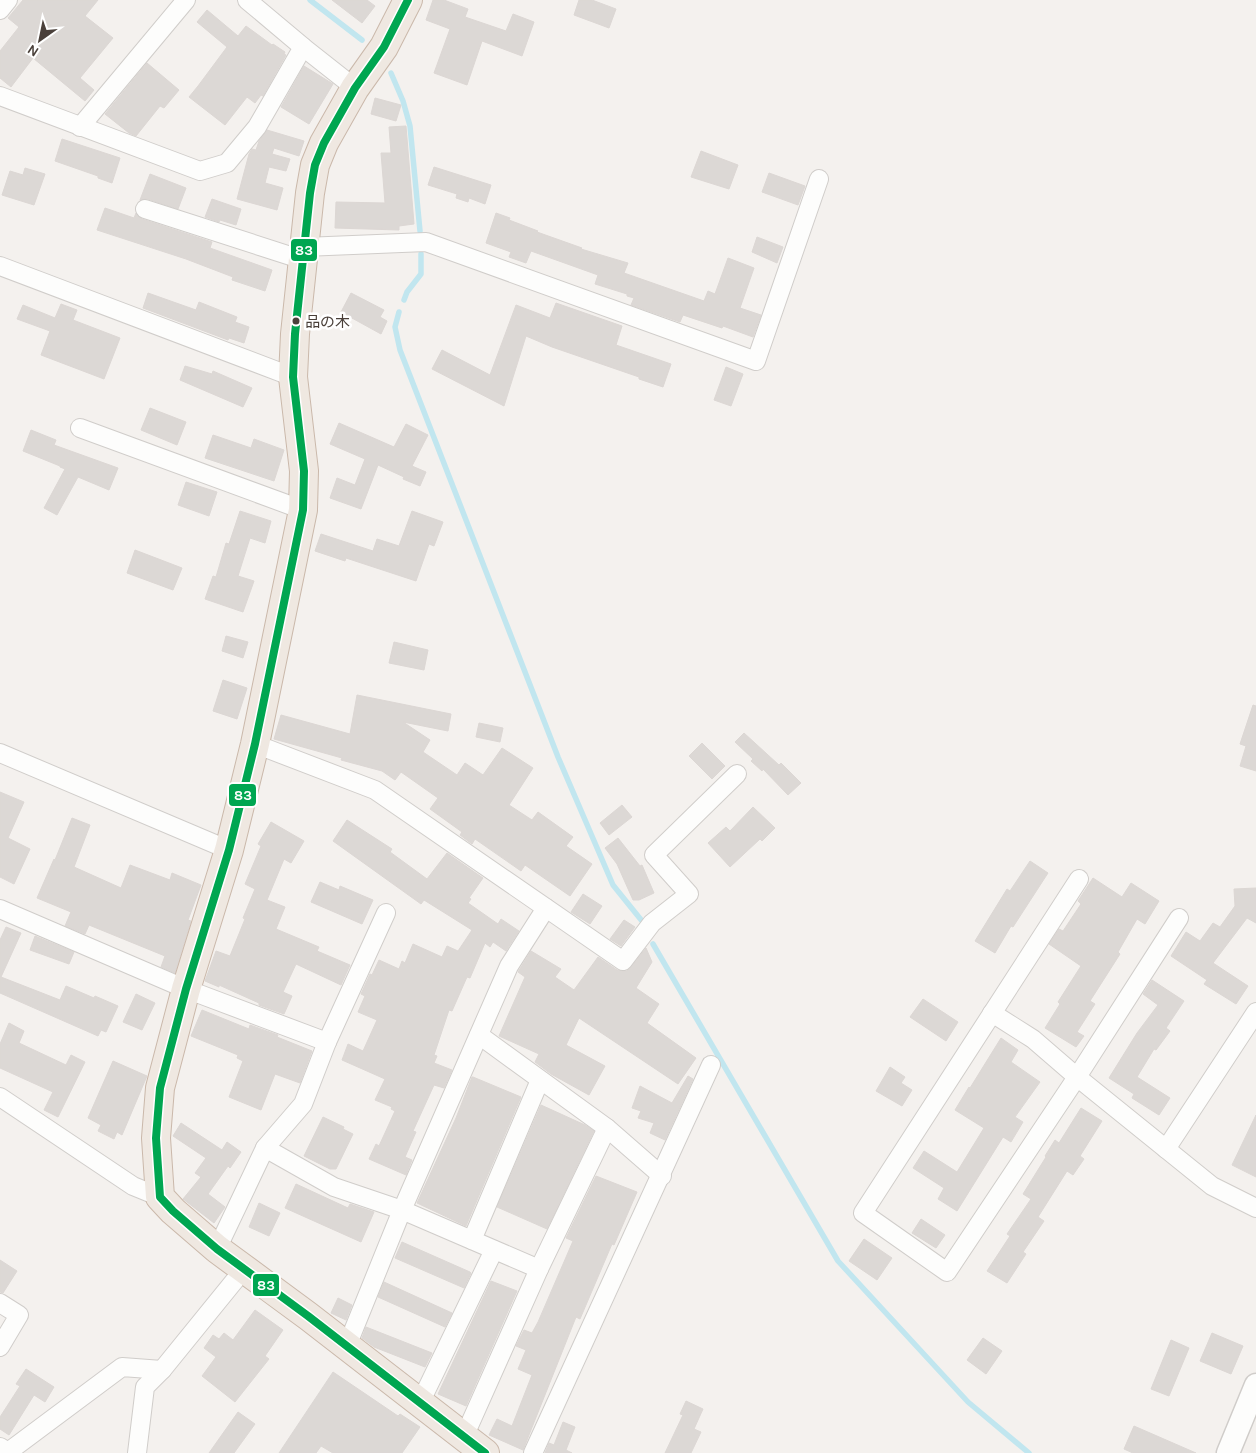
<svg xmlns="http://www.w3.org/2000/svg" width="1256" height="1453" font-family="Karla,'Noto Sans JP',sans-serif">
	<rect width="100%" height="100%" fill="#f4f1ee"/>
	<g fill="none" stroke-linecap="round" stroke-linejoin="round">
		<!-- stream -->
		<g stroke="#c1e6ef" stroke-width="5.5">
			<path d="M310 0 362 40"/>
			<path d="M391 73 403 101 410 126 420 231"/>
			<path d="M404 300 407 292 421 274V254"/>
			<path d="M399 312 395 327 400 350 558 757 613 885 642 921"/>
			<path d="M653 944 838 1261 968 1402 1029 1453"/>
		</g>
	</g>
	<!-- building -->
	<g fill="#dcd8d5" stroke="#dcd7d4">
		<path d="M23 0H98L85 16 113 38 80 78 94 90 85 101 33 58 11 87 0 78V51L19 27 8 18Z"/>
		<path d="M332 0H367L375 6 362 23Z"/>
		<path d="M433 0H444L468 9 465 17 506 31 513 14 534 22 522 56 482 41 467 85 434 73 450 29 426 20Z"/>
		<path d="M579 0H592L616 9 609 28 574 15Z"/>
		<path d="M207 10 238 36 246 26 272 45 273 44 285 52 284 54 286 55 263 96 261 95 255 103 247 97 225 125 189 97 198 86 227 47 197 22Z"/>
		<path d="M147 63 179 90 164 108 160 106 136 136 129 133 105 114Z"/>
		<path d="M304 66 333 84 309 124 281 107Z"/>
		<path d="M375 98 401 105 396 121 371 114Z"/>
		<path d="M406 126 414 224 399 226V230L335 228 336 202 385 203 381 153H391L389 127Z"/>
		<path d="M267 130 304 141 299 156 274 148 272 154 290 159 286 171 269 167 265 183 283 188 277 210 237 199 249 154 252 149 256 150 259 141Z"/>
		<path d="M62 139 120 158 112 183 98 178V176L55 161Z"/>
		<path d="M701 151 738 165 729 189 691 177Z"/>
		<path d="M434 167 491 185 485 204 469 198 468 202 456 198 457 194 428 185Z"/>
		<path d="M25 168 45 174 34 205 2 195 10 171 23 175Z"/>
		<path d="M769 173 805 186 798 205 762 192Z"/>
		<path d="M150 174 186 188 178 209 148 199 140 200Z"/>
		<path d="M212 199 241 209 236 225 220 220 219 222 205 217Z"/>
		<path d="M105 208 134 218 136 213 142 219 212 242 210 248 272 270 265 291 232 280 233 277 186 259 97 230Z"/>
		<path d="M496 213 510 218 509 220 538 231 537 232 582 248 581 249 628 263 624 273 704 301 708 291 715 294 728 258 754 268 740 308 761 315 753 337 723 326 722 328 683 315 680 322 631 305 634 298 627 296V294L595 284 598 275 531 251 526 263 509 257 511 252 486 243Z"/>
		<path d="M757 237 783 247 777 263 752 252Z"/>
		<path d="M148 293 196 310 199 302 237 317 235 322 249 327 244 343 229 338 228 340 143 308Z"/>
		<path d="M351 293 384 310 380 317 387 321 381 334 341 312Z"/>
		<path d="M556 303 622 326 616 345 671 364 663 387 639 379V377L552 347 526 336 504 406 432 369 442 350 490 375 516 305 550 318Z"/>
		<path d="M61 304 77 310 73 320 120 338 104 379 41 355 50 331 17 319 23 305 55 318Z"/>
		<path d="M185 366 212 374 213 371 252 388 243 407 180 380Z"/>
		<path d="M726 367 743 374 731 406 714 400Z"/>
		<path d="M150 408 186 422 177 445 141 430Z"/>
		<path d="M339 423 394 447 406 424 428 435 412 466 426 472 420 486 403 479 404 477 378 465 361 509 330 498 337 478 355 485 365 459 330 444Z"/>
		<path d="M31 430 56 440 54 445 118 468 109 490 78 477 57 515 44 508 65 469 60 467V466L23 451Z"/>
		<path d="M213 435 251 448 254 439 284 450 274 481 205 458Z"/>
		<path d="M186 482 217 492 209 516 178 505Z"/>
		<path d="M240 511 271 521 265 543 250 538 238 576 254 581 243 612 205 599 213 576 216 577 226 543 229 544Z"/>
		<path d="M412 511 443 522 434 546 429 544 416 581 346 558 345 561 315 551 321 534 373 551 377 539 399 546Z"/>
		<path d="M135 550 182 568 173 590 127 573Z"/>
		<path d="M226 636 248 642 243 658 222 651Z"/>
		<path d="M394 642 428 650 424 670 389 663Z"/>
		<path d="M223 680 247 688 237 719 213 711Z"/>
		<path d="M357 695 451 714 448 731 403 722 430 740 423 752 457 775 465 763 483 775 502 748 533 768 509 805 532 820 538 812 573 837 566 846 592 864 570 896 525 865 521 871 475 839 472 844 460 835 462 832 430 809 438 798 401 772 395 780 382 771 341 760 342 758 274 739 281 715 350 734Z"/>
		<path d="M1253 705 1256 706V771L1240 766 1246 746 1240 744Z"/>
		<path d="M479 723 503 728 500 742 476 737Z"/>
		<path d="M744 733 779 765 781 763 801 783 788 795 763 769 762 771 751 761 753 759 735 742Z"/>
		<path d="M702 743 725 766 712 779 689 756Z"/>
		<path d="M0 792 24 802 8 838 30 849 14 884 0 877Z"/>
		<path d="M622 805 632 817 609 835 600 823Z"/>
		<path d="M753 807 775 828 762 841 760 839 730 867 708 843 726 827 730 831Z"/>
		<path d="M72 818 90 825 74 867 121 888 130 865 170 880 172 873 201 885 188 920 191 921 175 973 161 967 165 956 89 925 85 934 65 926 71 912 37 898 54 859 55 860Z"/>
		<path d="M347 820 392 849 390 852 427 879 447 853 483 878 469 898 471 899 468 903 498 924 501 919 519 931 506 951 493 942 490 947 485 943 470 978 467 977 452 1011 449 1010 434 1055 437 1056 434 1063 452 1070 444 1088 434 1085 413 1131 416 1132 405 1157 412 1160 406 1175 369 1159 376 1144 379 1146 395 1111 391 1109 392 1107 375 1100 385 1079 342 1060 348 1044 363 1051 377 1020 358 1012 365 996 361 994 370 974 372 975 379 960 399 969 402 961 405 963 413 944 442 957 447 946 458 951 472 930 424 900 421 904 333 841Z"/>
		<path d="M271 822 304 841 291 863 284 859 267 900 285 907 276 929 319 947 317 951 350 965 341 985 296 964 283 992 292 996 284 1014 259 1005V1003L219 985V987L205 981 216 951 230 956 245 919 243 918 255 889 245 884 261 846 258 844Z"/>
		<path d="M618 838 640 866 642 865 654 893 639 900H633L617 864 605 848Z"/>
		<path d="M1030 861 1048 873 1013 927 1011 926 995 953 975 941 1007 889 1010 891Z"/>
		<path d="M1093 878 1122 897 1131 883 1159 901 1145 924 1137 919 1118 952 1120 954 1090 1001 1095 1004 1077 1032 1084 1036 1076 1047 1045 1028 1060 1004 1058 1002 1081 966 1049 944 1059 929 1063 931 1081 904 1078 901Z"/>
		<path d="M320 882 339 890 340 886 373 900 362 924 311 902Z"/>
		<path d="M1256 888V923L1247 918 1213 963 1248 986 1236 1004 1204 984 1207 980 1171 956 1186 932 1200 941 1213 923 1220 927 1235 906 1234 889Z"/>
		<path d="M583 894 602 906 590 924 571 912Z"/>
		<path d="M624 920 635 927 621 946 610 939Z"/>
		<path d="M6 927 21 933 1 977 60 1000 66 986 94 998 95 996 118 1006 106 1032 101 1030 98 1036 0 993V940Z"/>
		<path d="M35 936 74 952 69 964 30 950Z"/>
		<path d="M646 948 652 962 636 988 659 1004 647 1023 696 1058 678 1084 579 1018 566 1045 605 1066 589 1095 551 1074 535 1062 539 1054 499 1036 525 977 518 972 531 951 561 969 555 977 574 990 598 957 617 970 627 971 631 967Z"/>
		<path d="M1152 980 1184 1001 1166 1028 1170 1031 1156 1050 1154 1049 1137 1077 1170 1098 1159 1115 1132 1098 1134 1094 1109 1078 1137 1033 1158 1005 1143 994Z"/>
		<path d="M136 994 155 1003 142 1030 123 1022Z"/>
		<path d="M923 999 958 1022 946 1041 910 1017Z"/>
		<path d="M202 1010 249 1029 250 1025 278 1035 277 1037 312 1051 300 1083 275 1074 261 1110 229 1097 243 1061 237 1058 238 1055 191 1036Z"/>
		<path d="M9 1023 24 1031 19 1043 66 1065 71 1055 85 1062 58 1117 44 1110 53 1092 0 1068V1044Z"/>
		<path d="M1001 1038 1018 1050 1011 1062 1040 1082 1015 1117 1023 1122 1011 1142 1003 1137 957 1211 938 1199 944 1188 913 1168 924 1151 957 1172 984 1128 955 1110 969 1087 970 1088Z"/>
		<path d="M113 1061 147 1076 122 1135 117 1132 114 1139 98 1131 101 1125 88 1118Z"/>
		<path d="M890 1067 905 1077 901 1083 912 1090 902 1106 876 1091Z"/>
		<path d="M688 1076 693 1079 665 1140 650 1133 654 1123 638 1118 641 1111 632 1108 640 1086 672 1103Z"/>
		<path d="M472 1077H473L521 1097 466 1226 417 1203 456 1118Z"/>
		<path d="M541 1105 585 1125 594 1131 547 1229 497 1207Z"/>
		<path d="M1081 1108 1102 1121 1080 1156 1084 1159 1073 1175 1067 1171 1038 1217 1044 1221 1023 1252 1026 1254 1007 1283 987 1271 1010 1236 1007 1234 1031 1199 1023 1194 1046 1157 1045 1156 1055 1140 1059 1143Z"/>
		<path d="M1256 1115V1177L1232 1165Z"/>
		<path d="M323 1117 344 1127 343 1129 353 1134 336 1169H330L304 1156Z"/>
		<path d="M181 1123 222 1150 227 1142 241 1152 230 1168 228 1166 208 1194 225 1207 214 1223 183 1199 201 1177 195 1173 206 1158 173 1136Z"/>
		<path d="M596 1176 637 1192 614 1245 612 1244 580 1319 576 1317 523 1450 489 1435 497 1419 512 1426 532 1375 518 1369 526 1350 516 1346 524 1330 532 1333 538 1322 573 1241 566 1238Z"/>
		<path d="M296 1184 348 1208 350 1204 374 1212 361 1242 285 1208Z"/>
		<path d="M259 1203 280 1213 269 1236 249 1227Z"/>
		<path d="M921 1219 945 1235 936 1248 912 1233Z"/>
		<path d="M864 1239 892 1258 877 1280 849 1261Z"/>
		<path d="M402 1242 470 1272 471 1273 464 1288 395 1258Z"/>
		<path d="M0 1260 17 1271 3 1293 0 1292Z"/>
		<path d="M491 1281 517 1291 466 1406 438 1394Z"/>
		<path d="M384 1282 452 1313 445 1327 378 1297Z"/>
		<path d="M338 1298 352 1305 346 1320 331 1313Z"/>
		<path d="M255 1310 283 1330 265 1356 269 1359 235 1402 202 1376 216 1357 204 1348 213 1335 219 1339 224 1333 233 1340Z"/>
		<path d="M366 1327 432 1353 425 1367 374 1347 362 1338Z"/>
		<path d="M1212 1333 1243 1346 1231 1374 1200 1361Z"/>
		<path d="M983 1338 1002 1351 986 1374 967 1360Z"/>
		<path d="M1171 1340 1189 1348 1169 1396 1151 1389Z"/>
		<path d="M26 1369 54 1387 45 1402 34 1395 9 1435 0 1429V1417L20 1386 16 1384Z"/>
		<path d="M333 1372 398 1416 400 1414 420 1427 402 1453H333L321 1446 316 1453H279Z"/>
		<path d="M686 1401 703 1409 694 1429 701 1432 691 1453H665L683 1415 680 1414Z"/>
		<path d="M238 1412 255 1424 234 1453H209Z"/>
		<path d="M563 1422 575 1427 566 1450 572 1453H545L549 1443 554 1445Z"/>
		<path d="M1134 1426 1196 1453H1133L1124 1449Z"/>
	</g>
	<g fill="none" stroke-linecap="round" stroke-linejoin="round">
		<!-- minor casing -->
		<g stroke="#d0cdca" stroke-width="20">
			<g id="minor">
				<path d="M0 10 8 0"/>
				<path d="M303 47 355 88"/>
				<path d="M0 96 200 171 227 163 257 127 303 47 247 0"/>
				<path d="M80 127 186 0"/>
				<path d="M145 209 303 260"/>
				<path d="M304 247 426 242 756 361 819 179"/>
				<path d="M0 266 293 377"/>
				<path d="M80 428 303 510"/>
				<path d="M255 744 375 790 623 961 652 923 689 894 654 855 737 774"/>
				<path d="M0 753 229 850"/>
				<path d="M1079 879 863 1213 947 1272 1077 1077 1179 918"/>
				<path d="M0 909 186 989 327 1042"/>
				<path d="M992 1013 1033 1039 1077 1077 1212 1186 1256 1208"/>
				<path d="M479 1035 607 1128 662 1176"/>
				<path d="M0 1097 133 1186 160 1197"/>
				<path d="M265 1148 334 1187 402 1210 539 1269"/>
				<path d="M1166 1149 1256 1012"/>
				<path d="M472 1240 540 1080"/>
				<path d="M217 1249 265 1148 303 1104 327 1042 386 913"/>
				<path d="M0 1303 19 1315 0 1347"/>
				<path d="M347 1346 402 1210 509 966 546 908"/>
				<path d="M420 1403 494 1250"/>
				<path d="M464 1437 539 1269 607 1128"/>
				<path d="M0 1447 8 1452 122 1367 162 1370"/>
				<path d="M137 1453 145 1387 162 1370 244 1269"/>
				<path d="M533 1453 711 1065"/>
			</g>
		</g>
		<!-- tertiary casing -->
		<g stroke="#d0cdca" stroke-width="25">
			<path id="tertiary" d="M1228 1453 1256 1385"/>
		</g>
		<!-- trunk casing -->
		<g stroke="#cab8aa" stroke-width="30">
			<path id="trunk" d="M408 0 384 47 355 88 324 143 315 165 310 193 295 334 293 377 304 471 303 510 255 744 229 850 186 989 160 1088 156 1138 160 1197 173 1211 217 1249 308 1316 485 1453"/>
		</g>
		<!-- minor -->
		<use href="#minor" stroke="#fdfdfc" stroke-width="18"/>
		<!-- tertiary -->
		<use href="#tertiary" stroke="#fdfdfc" stroke-width="22"/>
		<!-- trunk -->
		<use href="#trunk" stroke="#efe8e1" stroke-width="28"/>
		<!-- bus-1 casing -->
		<g stroke="#fff" stroke-width="11">
			<path id="bus-1" d="M408 0 384 47 355 88 324 143 315 165 310 193 295 334 293 377 304 471 303 510 255 744 229 850 186 989 160 1088 156 1138 160 1197 173 1211 217 1249 308 1316 485 1453"/>
		</g>
		<!-- bus-1 -->
		<use href="#bus-1" stroke="#00a651" stroke-width="8"/>
	</g>
	<!-- markers -->
	<circle fill="#4a403a" stroke="#fff" stroke-width="2" cx="296" cy="321" r="4.5"/>
	<g text-anchor="middle" stroke-width="5" stroke-linejoin="round" paint-order="stroke">
		<!-- bus labels -->
		<g font-size="15" fill="#4a403a" stroke="#fff" text-anchor="start">
			<text x="305" y="327">品の木</text>
		</g>
	</g>
	<g stroke="#fff" stroke-width="2">
		<rect x="290" y="238" width="28" height="24" rx="5" fill="#00a651"/>
		<rect x="228" y="783" width="29" height="24" rx="5" fill="#00a651"/>
		<rect x="252" y="1273" width="28" height="24" rx="5" fill="#00a651"/>
	</g>
	<g font-size="14" text-anchor="middle" font-weight="bold" fill="#fff">
		<text x="304" y="255">83</text>
		<text x="243" y="800">83</text>
		<text x="266" y="1290">83</text>
	</g>
	<!-- north arrow -->
	<g transform="translate(40 40) rotate(213)" stroke="#ffffff" stroke-width="4" paint-order="stroke">
	<path d="M0-4L9 19L0 12L-9 19Z" fill="#4a403a"/>
	<text y="-8" font-size="14" font-weight="bold" text-anchor="middle" fill="#4a403a">N</text>
	</g>
</svg>
